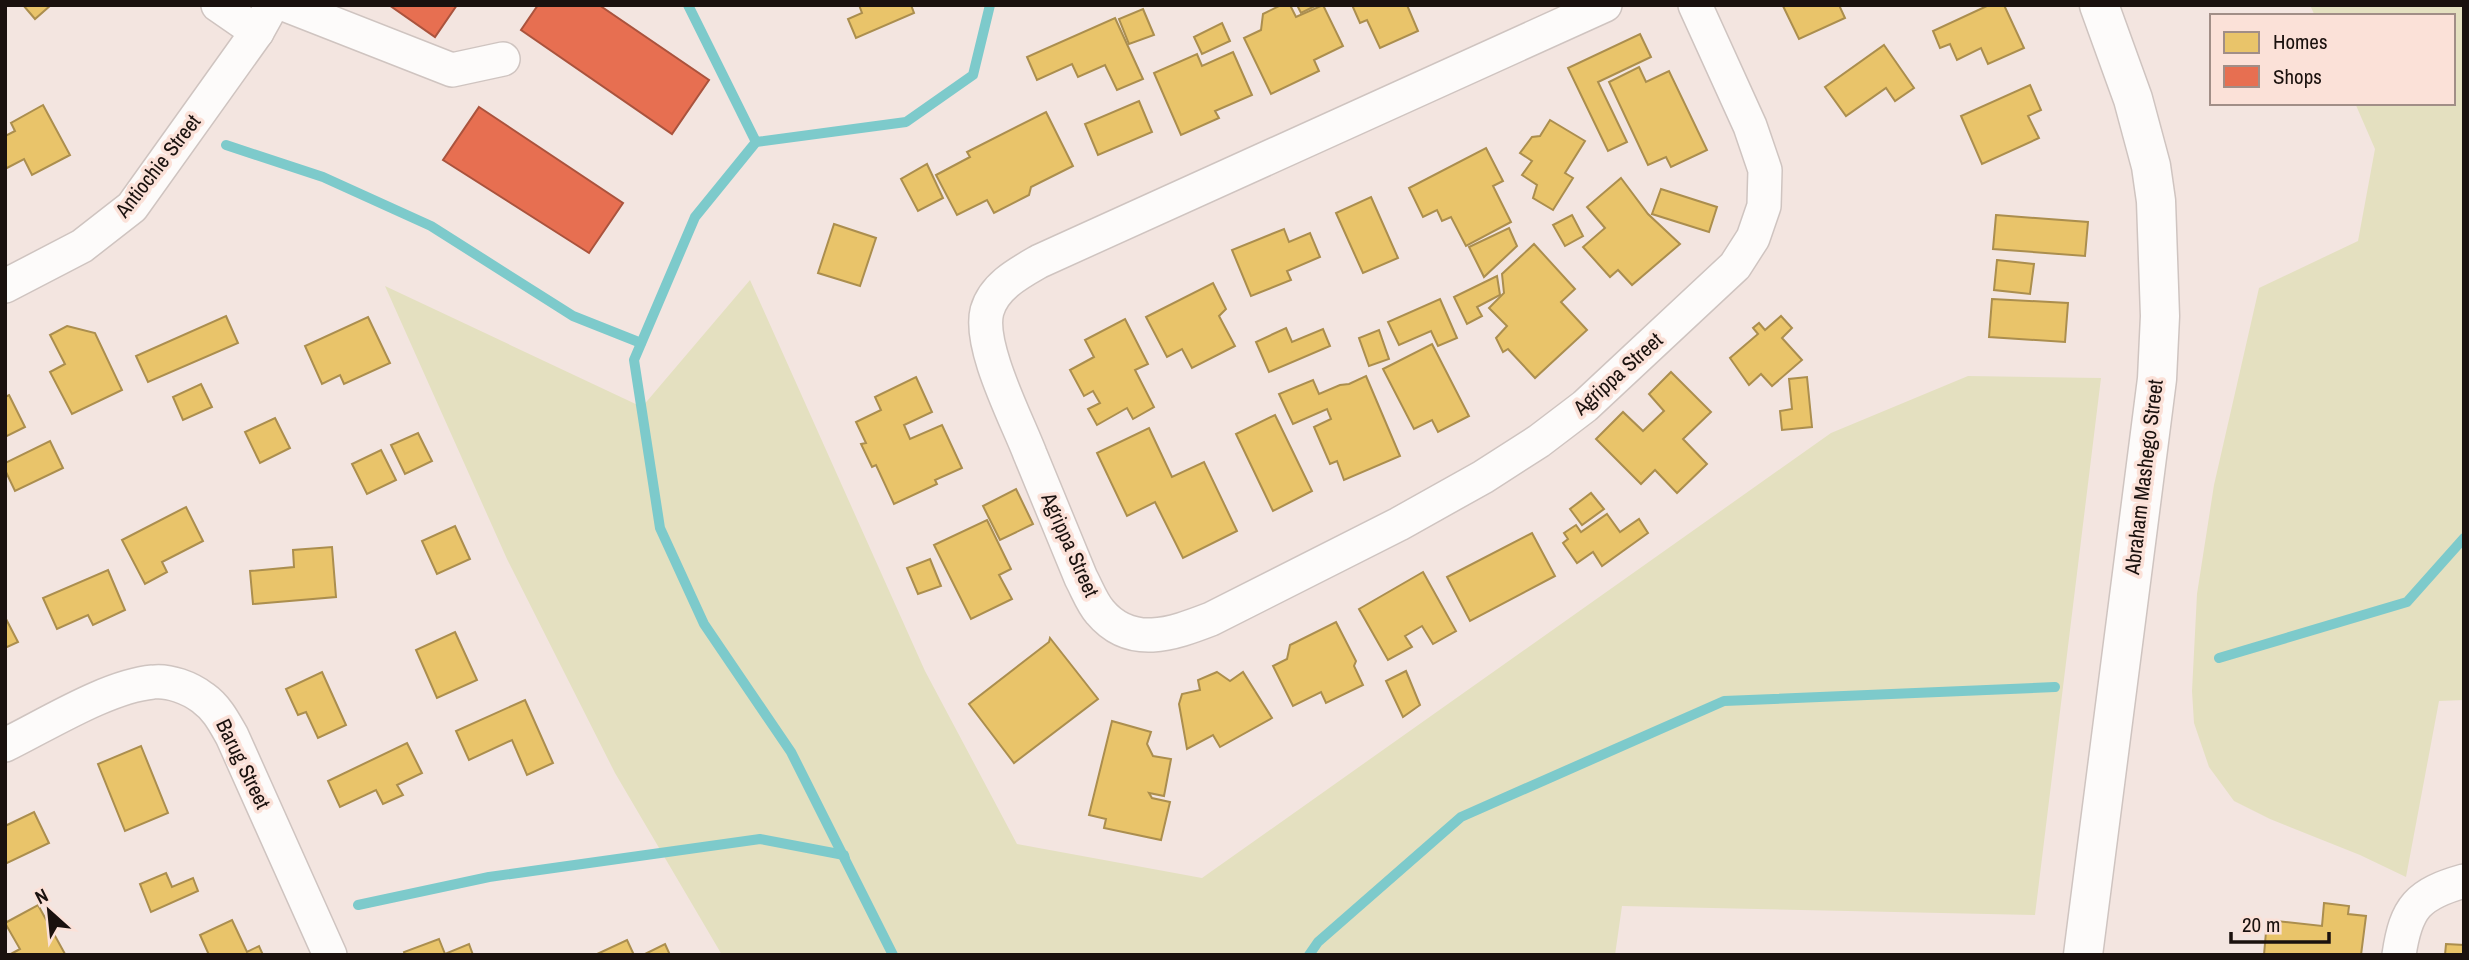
<svg xmlns="http://www.w3.org/2000/svg" width="2469" height="960" font-family="'Archivo Narrow',sans-serif">
	<rect width="100%" height="100%" fill="#f3e5e0"/>
	<!-- green -->
	<g fill="#e4e0c0">
		<path d="M2310 5H2464V700L2439 701 2406 877 2360 855 2270 819 2234 801 2209 767 2194 723 2192 691 2197 594 2214 485 2259 288 2358 241 2375 149 2355 103H2453V16H2315Z"/>
		<path d="M750 280 925 671 1017 844 1202 878 1831 433 1968 376 2101 378 2035 915 1622 906 1615 955H722L615 773 507 559 385 286 642 407Z"/>
	</g>
	<!-- homes -->
	<g fill="#e9c46a" stroke="#ab8e4e" stroke-width="2">
		<path d="M23 5H51L35 19Z"/>
		<path d="M859 5H911L914 13 856 38 848 19 862 13Z"/>
		<path d="M1281 5H1290L1296 17 1323 5 1343 46 1314 60 1319 71 1271 94 1244 38 1261 30 1263 14Z"/>
		<path d="M1297 5H1317L1301 13Z"/>
		<path d="M1352 5H1407L1418 31 1380 48 1367 20 1360 23Z"/>
		<path d="M1786 5H1839L1845 18 1799 39 1783 6Z"/>
		<path d="M1989 5H2004L2024 48 1988 64 1981 48 1957 60 1950 44 1940 48 1933 31Z"/>
		<path d="M1143 9 1154 35 1129 44 1119 19Z"/>
		<path d="M1115 18 1143 79 1117 90 1105 65 1078 77 1072 64 1037 80 1027 57Z"/>
		<path d="M1222 23 1230 41 1202 54 1194 37Z"/>
		<path d="M1640 34 1651 57 1598 82 1627 142 1608 151 1568 68Z"/>
		<path d="M1884 45 1914 88 1895 101 1886 88 1846 116 1825 87Z"/>
		<path d="M1233 52 1252 95 1215 111 1219 118 1181 135 1154 73 1197 54 1202 66Z"/>
		<path d="M1639 67 1646 82 1669 71 1707 150 1671 167 1666 157 1648 165 1609 82Z"/>
		<path d="M2030 85 2041 110 2028 116 2039 138 1982 164 1961 116Z"/>
		<path d="M1139 101 1152 132 1098 155 1085 124Z"/>
		<path d="M43 105 70 155 32 175 24 159 5 169V136L15 131 11 123Z"/>
		<path d="M1046 112 1073 166 1031 187 1029 195 994 213 987 200 957 215 936 175 970 157 967 152Z"/>
		<path d="M1550 120 1585 141 1565 173 1573 178 1553 210 1533 198 1537 185 1522 175 1532 161 1520 153 1532 137 1540 136Z"/>
		<path d="M1486 148 1503 181 1493 186 1511 222 1466 246 1451 217 1442 221 1437 210 1423 217 1409 188Z"/>
		<path d="M927 164 943 198 918 211 901 179Z"/>
		<path d="M1621 178 1648 214 1680 244 1632 285 1618 270 1610 277 1583 247 1605 228 1587 207Z"/>
		<path d="M1661 189 1717 207 1709 232 1652 214Z"/>
		<path d="M1371 197 1398 258 1363 273 1336 213Z"/>
		<path d="M1572 215 1583 236 1565 246 1553 225Z"/>
		<path d="M1996 215 2088 222 2085 256 1993 249Z"/>
		<path d="M834 224 876 238 860 286 818 273Z"/>
		<path d="M1509 228 1517 246 1484 277 1469 247Z"/>
		<path d="M1284 229 1289 242 1310 233 1320 257 1287 271 1291 280 1251 296 1232 250Z"/>
		<path d="M1534 244 1575 289 1561 302 1587 330 1535 378 1508 349 1503 352 1496 338 1507 326 1489 308 1504 293 1502 274Z"/>
		<path d="M1997 260 2034 264 2030 294 1994 290Z"/>
		<path d="M1497 276 1500 295 1477 307 1482 316 1467 324 1454 297Z"/>
		<path d="M1213 283 1226 309 1219 316 1235 346 1192 368 1182 349 1167 357 1146 317Z"/>
		<path d="M1440 299 1457 338 1438 346 1431 331 1399 345 1388 322Z"/>
		<path d="M1992 299 2068 303 2065 342 1989 337Z"/>
		<path d="M226 316 238 343 148 382 136 356Z"/>
		<path d="M1781 316 1792 328 1782 338 1802 360 1772 386 1761 374 1749 385 1730 358 1758 334 1753 328 1759 323 1765 330Z"/>
		<path d="M368 317 390 363 344 384 340 375 322 384 305 346Z"/>
		<path d="M1125 319 1148 364 1135 370 1154 407 1133 419 1127 408 1097 425 1088 409 1100 403 1093 391 1084 396 1070 370 1094 357 1085 340Z"/>
		<path d="M67 326 95 333 122 390 72 414 50 372 65 364 50 335Z"/>
		<path d="M1286 328 1292 342 1323 329 1330 346 1269 372 1256 342Z"/>
		<path d="M1379 330 1389 359 1369 366 1359 338Z"/>
		<path d="M1432 344 1469 416 1438 432 1432 420 1414 429 1383 369Z"/>
		<path d="M1671 372 1711 412 1683 439 1707 464 1677 493 1655 470 1641 484 1596 439 1623 412 1643 431 1664 411 1649 394Z"/>
		<path d="M1366 376 1400 456 1344 480 1337 461 1330 464 1314 427 1331 419 1327 409 1293 424 1279 394 1313 380 1319 394 1340 385 1349 384Z"/>
		<path d="M916 377 932 412 904 425 910 439 942 425 962 468 935 480 937 484 894 504 876 465 872 467 861 444 866 443 856 422 881 410 875 397Z"/>
		<path d="M1807 377 1812 427 1782 430 1780 411 1792 409 1789 379Z"/>
		<path d="M201 384 212 407 183 420 173 397Z"/>
		<path d="M9 395 25 427 5 437V397Z"/>
		<path d="M1275 415 1312 491 1273 511 1236 434Z"/>
		<path d="M275 418 290 448 260 463 245 432Z"/>
		<path d="M1149 428 1172 477 1204 462 1237 531 1183 558 1155 502 1127 516 1097 453Z"/>
		<path d="M418 433 432 461 405 474 391 445Z"/>
		<path d="M50 441 63 468 15 491 5 470V463Z"/>
		<path d="M381 450 396 480 367 494 352 464Z"/>
		<path d="M1016 489 1033 524 1000 540 983 506Z"/>
		<path d="M1591 493 1604 509 1582 525 1570 509Z"/>
		<path d="M186 507 203 541 162 562 167 572 145 584 122 540Z"/>
		<path d="M1607 514 1620 532 1639 519 1648 533 1602 566 1593 552 1577 563 1563 543 1568 539 1564 533 1576 525 1581 532Z"/>
		<path d="M987 520 1011 569 999 575 1012 599 971 619 934 545Z"/>
		<path d="M455 526 470 559 437 574 422 541Z"/>
		<path d="M1532 533 1555 576 1470 621 1447 577Z"/>
		<path d="M332 547 336 597 253 604 250 571 294 567 293 550Z"/>
		<path d="M930 559 941 586 918 594 907 568Z"/>
		<path d="M108 570 125 610 93 625 88 615 57 629 43 598Z"/>
		<path d="M1423 572 1456 631 1433 644 1422 626 1405 636 1412 647 1388 660 1359 609Z"/>
		<path d="M5 617 18 642 5 648Z"/>
		<path d="M1336 622 1356 661 1354 666 1363 685 1326 703 1321 692 1293 706 1273 666 1287 659 1290 645Z"/>
		<path d="M455 632 477 680 437 698 416 650Z"/>
		<path d="M1050 638 1098 699 1014 763 969 704 1049 642Z"/>
		<path d="M1406 671 1420 705 1403 717 1386 681Z"/>
		<path d="M322 672 346 725 318 738 306 712 298 715 286 689Z"/>
		<path d="M1217 672 1230 681 1243 672 1272 718 1220 747 1213 735 1187 749 1179 704 1182 694 1200 690 1198 680Z"/>
		<path d="M525 700 553 763 527 775 512 740 469 760 456 731Z"/>
		<path d="M1112 721 1151 732 1147 744 1153 756 1171 759 1164 796 1149 793 1152 798 1170 802 1161 840 1104 828 1106 819 1089 815Z"/>
		<path d="M407 743 422 773 397 785 403 795 383 804 376 790 340 807 328 781Z"/>
		<path d="M141 746 168 813 125 831 98 764Z"/>
		<path d="M34 812 49 843 5 864V826Z"/>
		<path d="M166 873 172 887 193 878 198 891 151 912 140 884Z"/>
		<path d="M2324 903 2349 906 2348 914 2366 916 2361 955H2264L2267 920 2322 926Z"/>
		<path d="M38 905 65 954 9 955 20 949 5 923Z"/>
		<path d="M232 920 247 952 259 946 263 955H209L200 935Z"/>
		<path d="M439 939 445 954 469 944 473 955H405L404 952Z"/>
		<path d="M627 940 634 955H595Z"/>
		<path d="M665 944 670 955H643Z"/>
		<path d="M2446 944 2464 945V955H2445Z"/>
	</g>
	<!-- shops -->
	<g fill="#e76f51" stroke="#aa533d" stroke-width="2">
		<path d="M389 5H457L435 37Z"/>
		<path d="M538 5H599L709 80 672 134 521 30Z"/>
		<path d="M479 107 623 203 589 253 443 160Z"/>
	</g>
	<g fill="none" stroke-linecap="round" stroke-linejoin="round">
		<!-- stream -->
		<g stroke="#7dcacb" stroke-width="10">
			<path d="M688 5 756 142"/>
			<path d="M226 145 323 177 431 226 573 316 641 343"/>
			<path d="M2219 658 2407 602 2464 538"/>
			<path d="M358 905 489 877 760 839 844 855 845 859"/>
			<path d="M893 955 791 752 704 624 660 528 634 360 695 217 756 142 906 122 973 75 990 5"/>
			<path d="M1309 955 1318 942 1461 817 1724 701 2055 687"/>
		</g>
		<!-- minor casing -->
		<g stroke="#cfc4c0" stroke-width="36">
			<g id="minor">
				<path d="M218 5 257 32"/>
				<path d="M286 5 452 70 503 59"/>
				<path d="M1605 5 1040 261C1019 273 994 286 987 311 978 346 1017 420 1030 454 1047 495 1064 537 1081 578 1087 589 1092 603 1100 612 1131 649 1172 634 1211 619L1399 524 1483 477 1539 441 1585 406 1735 266 1753 238 1764 206 1765 170 1750 126 1695 5"/>
				<path d="M5 286 82 246 132 207 257 32 272 5"/>
				<path d="M5 745C46 725 108 686 153 682 169 680 190 688 203 698 217 708 224 722 232 736L330 955"/>
				<path d="M2399 955C2406 907 2418 894 2464 881"/>
			</g>
		</g>
		<!-- major casing -->
		<g stroke="#cfc4c0" stroke-width="41">
			<path id="major" d="M2083 955 2157 379 2160 316 2156 201 2151 166 2133 99 2099 5"/>
		</g>
		<!-- minor -->
		<use href="#minor" stroke="#fdfbfa" stroke-width="33"/>
		<!-- major -->
		<use href="#major" stroke="#fdfbfa" stroke-width="38"/>
	</g>
	<g text-anchor="middle" stroke-width="7" stroke-linejoin="round" paint-order="stroke">
		<!-- street labels -->
		<g font-size="21" fill="#1a110e" stroke="#fbe1d8">
			<text transform="translate(158 166) rotate(-52)" y="7">Antiochie Street</text>
			<text transform="translate(1618 374) rotate(-42)" y="7">Agrippa Street</text>
			<text transform="translate(2144 477) rotate(-83)" y="7">Abraham Mashego Street</text>
			<text transform="translate(1070 545) rotate(66)" y="7">Agrippa Street</text>
			<text transform="translate(243 764) rotate(64)" y="7">Barug Street</text>
		</g>
	</g>
	<!-- border -->
	<rect width="2469" height="960" fill="none" stroke="#1a110e" stroke-width="14"/>
	<!-- legend -->
	<rect x="2210" y="14" width="245" height="91" fill="#fbe1d8" stroke="#a18e87" stroke-width="2"/>
	<rect x="2224" y="32" width="35" height="21" fill="#e9c46a" stroke="#a18e87" stroke-width="2"/>
	<text x="2273" y="49" font-size="21" fill="#1a110e">Homes</text>
	<rect x="2224" y="66" width="35" height="21" fill="#e76f51" stroke="#a18e87" stroke-width="2"/>
	<text x="2273" y="84" font-size="21" fill="#1a110e">Shops</text>
	<!-- north arrow -->
	<g transform="translate(49 911) rotate(333)" stroke="#fbe1d8" stroke-width="5" paint-order="stroke">
	<path d="M0-5L12 26L0 18L-12 26Z" fill="#1a110e"/>
	<text y="-10" font-size="19" font-weight="bold" text-anchor="middle" fill="#1a110e">N</text>
	</g>
	<!-- scale -->
	<path d="M2231 932v10h98v-10" fill="none" stroke="#1a110e" stroke-width="3.5"/>
	<text x="2242" y="932" font-size="21" fill="#1a110e" stroke="#fbe1d8" stroke-width="5" paint-order="stroke">20 m</text>
</svg>
